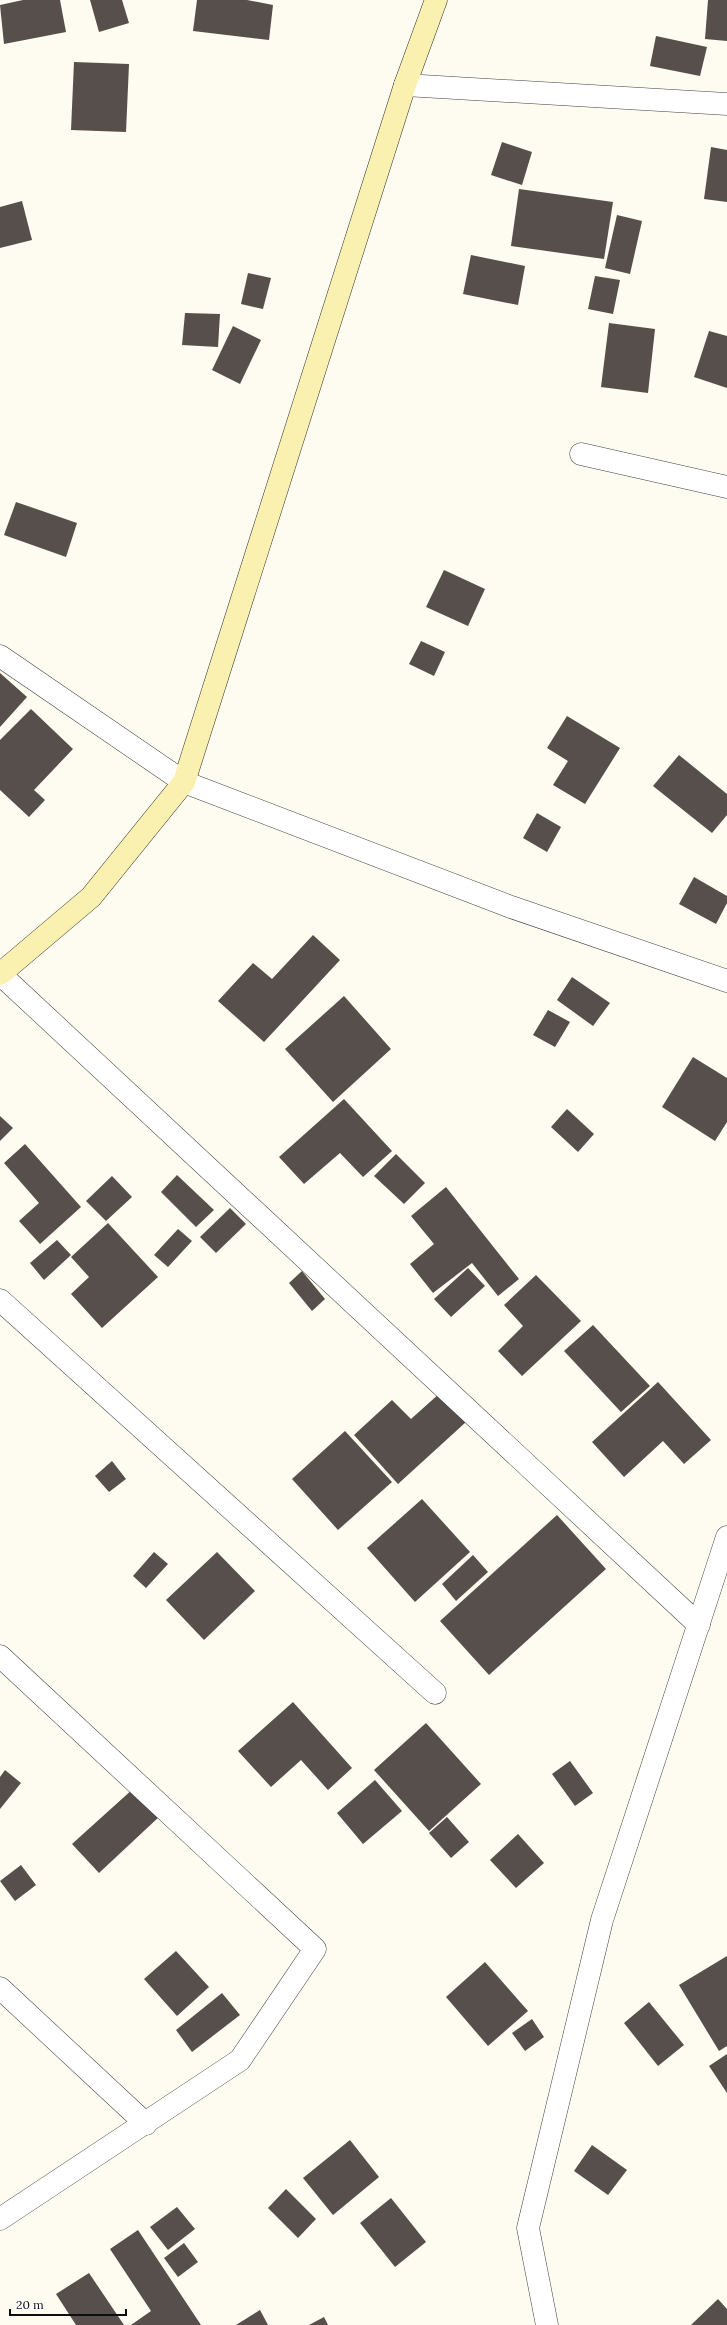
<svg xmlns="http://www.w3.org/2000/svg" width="727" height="2325" font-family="Lora,serif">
	<rect width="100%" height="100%" fill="#fefbf0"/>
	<!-- building -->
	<g fill="#564f4b">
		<path d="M23 0H60L66 32 4 44 0 5Z"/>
		<path d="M90 0H122L129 23 99 32Z"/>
		<path d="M197 0H247L273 5 269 40 193 31Z"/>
		<path d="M708 0H727V41L705 39Z"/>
		<path d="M656 36 707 47 700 76 650 66Z"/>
		<path d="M74 62 129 64 126 132 71 130Z"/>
		<path d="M502 142 532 152 522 185 491 175Z"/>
		<path d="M711 147 727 150V202L704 199Z"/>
		<path d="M519 189 613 202 604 259 511 246Z"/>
		<path d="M22 201 32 240 0 248V207Z"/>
		<path d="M617 215 642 221 630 274 605 268Z"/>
		<path d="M471 255 525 266 518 305 463 294Z"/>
		<path d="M248 273 271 278 263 309 241 304Z"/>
		<path d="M595 276 620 280 613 314 588 309Z"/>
		<path d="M185 313 220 314 218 347 182 345Z"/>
		<path d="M609 323 655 329 648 393 601 387Z"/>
		<path d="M233 326 261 340 240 384 212 370Z"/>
		<path d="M709 331 727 336V388L694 377Z"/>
		<path d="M16 502 77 523 66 557 4 535Z"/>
		<path d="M444 570 485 589 468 626 426 607Z"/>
		<path d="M421 641 445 652 434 676 409 664Z"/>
		<path d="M0 673 27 697 0 727Z"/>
		<path d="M31 709 73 749 34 790 45 800 29 817 0 790V740Z"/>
		<path d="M567 716 620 748 585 804 553 785 568 761 547 748Z"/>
		<path d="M679 755 727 794V815L712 833 653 786Z"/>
		<path d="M537 813 561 827 547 852 523 838Z"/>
		<path d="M694 877 727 896V903L716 924 679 904Z"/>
		<path d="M313 935 340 960 264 1042 218 1001 253 963 272 979Z"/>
		<path d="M572 977 610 1003 593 1026 557 1000Z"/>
		<path d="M344 996 391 1049 333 1102 285 1049Z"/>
		<path d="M548 1010 570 1022 555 1047 533 1035Z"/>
		<path d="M693 1057 727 1078V1122L715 1141 662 1107Z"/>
		<path d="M344 1099 392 1151 363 1177 340 1153 304 1184 279 1157Z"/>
		<path d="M567 1109 594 1134 578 1152 551 1127Z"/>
		<path d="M0 1116 13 1128 0 1141Z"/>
		<path d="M25 1144 81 1207 40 1244 19 1221 39 1203 4 1163Z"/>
		<path d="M396 1154 425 1183 404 1204 374 1176Z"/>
		<path d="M177 1175 214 1210 196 1227 161 1192Z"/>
		<path d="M112 1176 132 1197 106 1221 86 1201Z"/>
		<path d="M446 1187 519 1279 498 1296 472 1263 433 1293 410 1264 434 1244 411 1216Z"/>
		<path d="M230 1208 246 1224 216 1253 200 1237Z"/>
		<path d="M108 1223 158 1277 102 1328 71 1294 89 1277 71 1257Z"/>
		<path d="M178 1229 192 1241 168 1267 154 1255Z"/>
		<path d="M57 1240 71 1255 44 1280 30 1263Z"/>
		<path d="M468 1268 485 1286 451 1317 434 1299Z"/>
		<path d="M302 1271 325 1299 312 1311 289 1283Z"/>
		<path d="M536 1275 581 1321 522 1376 498 1351 523 1326 504 1305Z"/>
		<path d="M593 1325 650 1386 621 1412 564 1351Z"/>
		<path d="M658 1382 711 1440 684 1464 663 1441 624 1477 592 1442Z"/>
		<path d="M440 1393 466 1422 398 1484 354 1435 392 1400 411 1419Z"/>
		<path d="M345 1431 392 1482 338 1530 292 1479Z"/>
		<path d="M112 1461 126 1479 109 1492 95 1476Z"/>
		<path d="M422 1499 470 1552 415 1602 367 1548Z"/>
		<path d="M557 1515 606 1569 489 1675 440 1621Z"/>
		<path d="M154 1552 168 1564 146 1588 133 1576Z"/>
		<path d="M217 1552 255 1591 204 1640 166 1600Z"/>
		<path d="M473 1555 488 1572 456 1601 442 1584Z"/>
		<path d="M293 1702 352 1768 328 1790 301 1760 271 1787 238 1751Z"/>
		<path d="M426 1723 481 1784 429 1831 374 1770Z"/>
		<path d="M570 1761 593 1793 575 1806 552 1774Z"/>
		<path d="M5 1770 21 1783 0 1809V1777Z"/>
		<path d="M375 1780 402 1811 363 1844 337 1813Z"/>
		<path d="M134 1788 160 1816 99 1873 72 1844Z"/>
		<path d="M447 1817 469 1842 451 1858 429 1833Z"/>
		<path d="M518 1834 544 1863 516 1888 490 1860Z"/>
		<path d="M21 1865 36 1885 15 1901 0 1881Z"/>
		<path d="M176 1951 209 1987 177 2016 144 1979Z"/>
		<path d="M727 1956V2046L719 2051 679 1985Z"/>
		<path d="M485 1962 528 2011 488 2046 446 1997Z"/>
		<path d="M222 1993 240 2015 192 2052 176 2030Z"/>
		<path d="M649 2002 684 2045 658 2066 624 2023Z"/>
		<path d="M532 2019 544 2037 525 2051 512 2033Z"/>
		<path d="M727 2054V2093L709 2066Z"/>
		<path d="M350 2140 379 2177 333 2215 303 2178Z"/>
		<path d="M592 2145 627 2170 608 2195 574 2171Z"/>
		<path d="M286 2189 316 2219 298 2238 268 2208Z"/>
		<path d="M391 2198 426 2242 395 2267 360 2223Z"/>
		<path d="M177 2207 195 2229 168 2250 150 2227Z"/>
		<path d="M138 2230 201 2325H131L151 2311 110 2249Z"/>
		<path d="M184 2243 198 2262 178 2277 164 2258Z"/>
		<path d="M89 2273 124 2325H76L56 2294Z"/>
		<path d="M718 2299 727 2309V2325H691Z"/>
		<path d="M260 2310 268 2325H236Z"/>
		<path d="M324 2317 328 2325H309Z"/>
	</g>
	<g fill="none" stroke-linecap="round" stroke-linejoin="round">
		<!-- street casing -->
		<g stroke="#414141" stroke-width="23">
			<g id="street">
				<path d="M405 85 727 104"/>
				<path d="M581 454 727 487"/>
				<path d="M0 656 184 782 511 907 727 981"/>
				<path d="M0 974 699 1625"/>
				<path d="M0 1300 435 1693"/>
				<path d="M0 1656 315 1949 240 2060 0 2219"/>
				<path d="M0 1988 146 2124"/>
				<path d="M547 2325 528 2228 602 1920 727 1537"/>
			</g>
		</g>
		<!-- secondary casing -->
		<g stroke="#303030" stroke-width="23">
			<path id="secondary" d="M0 974 91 897 184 782 405 85 436 0"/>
		</g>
		<!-- street -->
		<use href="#street" stroke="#fff" stroke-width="22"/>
		<!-- secondary -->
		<use href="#secondary" stroke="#faf0af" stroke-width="22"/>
	</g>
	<!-- scale -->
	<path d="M10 2309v6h116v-6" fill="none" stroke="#0e0e0e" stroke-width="2"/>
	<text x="16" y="2309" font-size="12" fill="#0e0e0e" stroke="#ffffff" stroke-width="3" paint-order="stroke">20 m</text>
</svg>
